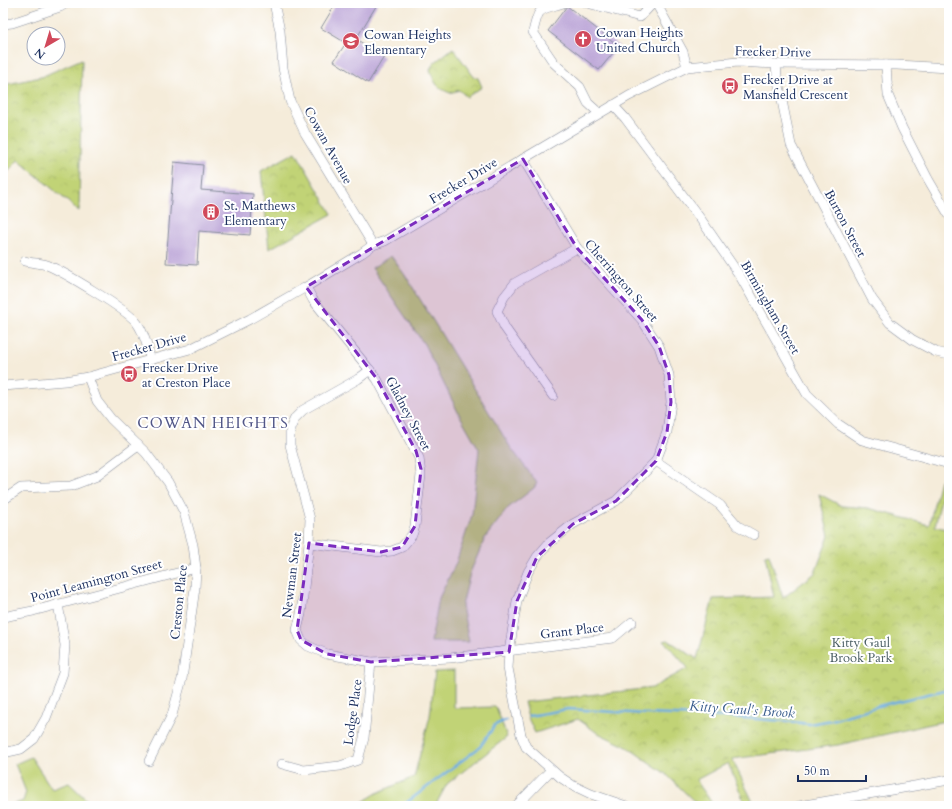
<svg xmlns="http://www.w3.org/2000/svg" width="952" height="809" font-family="Cardo,serif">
	<defs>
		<pattern id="park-crowns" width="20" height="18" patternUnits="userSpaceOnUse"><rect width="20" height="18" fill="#c1d376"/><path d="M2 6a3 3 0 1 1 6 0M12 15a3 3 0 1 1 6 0" fill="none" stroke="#a5b568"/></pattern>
	</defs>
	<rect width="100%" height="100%" fill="#fff"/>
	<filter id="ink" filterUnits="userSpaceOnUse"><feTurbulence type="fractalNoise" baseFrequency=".025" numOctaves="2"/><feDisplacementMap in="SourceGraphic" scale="8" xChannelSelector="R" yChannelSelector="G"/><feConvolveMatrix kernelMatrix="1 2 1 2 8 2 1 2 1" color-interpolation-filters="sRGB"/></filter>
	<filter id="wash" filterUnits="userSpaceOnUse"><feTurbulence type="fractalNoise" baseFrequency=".012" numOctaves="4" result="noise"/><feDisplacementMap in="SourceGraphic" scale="16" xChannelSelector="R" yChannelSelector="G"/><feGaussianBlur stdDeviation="0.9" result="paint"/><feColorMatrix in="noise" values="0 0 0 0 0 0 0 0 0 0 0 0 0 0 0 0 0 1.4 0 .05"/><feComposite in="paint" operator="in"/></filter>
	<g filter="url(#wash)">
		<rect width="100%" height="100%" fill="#f5ecda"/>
		<!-- grass -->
		<g fill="#c1d376" stroke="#6e816a">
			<path d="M391 256 407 278 509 445 537 483 534 488 508 508 485 538 470 573 462 606 469 642H431L439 598 456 563 472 515 479 449 459 414 424 344 372 268Z"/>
			<path d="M454 671V708L496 707 507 737 447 784 435 806H356L377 793 414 777 430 716 435 672Z"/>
			<path d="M31 757 52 789 69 783 93 806H9L23 801 26 792 15 764Z"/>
		</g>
		<!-- park -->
		<g fill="url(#park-crowns)" stroke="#6e816a">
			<path d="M453 48 474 77 478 78 482 87 467 97 459 90 450 93C437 88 434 83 430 69L434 63Z"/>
			<path d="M82 59 79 211 18 160 3 178V85L41 77Z"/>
			<path d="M296 152 332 214 269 249 261 171Z"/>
			<path d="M940 480 945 482 935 526 949 530V720L838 745 732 759 754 804 746 806 728 763 696 780 714 806H699L666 774 627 747 596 732 578 719 535 733 528 718 524 702 652 688 688 668 664 641 668 640 697 659 713 599 774 597 765 555 769 554 783 598 815 573 829 536 819 494 842 506 868 508 929 525Z"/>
		</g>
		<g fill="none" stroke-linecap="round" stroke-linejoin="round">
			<!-- stream -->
			<g stroke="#70afe3" stroke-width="2.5">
				<path d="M529 716 568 709 647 714 727 717 785 721 809 724 832 720 882 705 949 689"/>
				<path d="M402 806 480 747 495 725 506 720"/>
			</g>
		</g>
		<g id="blocks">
			<!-- building -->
			<g fill="#b9a2d6">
				<path d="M336 3H378L356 39 384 57 368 83 334 61 346 43 321 28Z"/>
				<path d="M567 6 619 46 599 70 548 31Z"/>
				<path d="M174 162 203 165 201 190 253 194 250 235 199 231 197 265 166 263Z"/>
			</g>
		</g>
	</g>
	<g filter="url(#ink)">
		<use href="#blocks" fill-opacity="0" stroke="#888e9c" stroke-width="1"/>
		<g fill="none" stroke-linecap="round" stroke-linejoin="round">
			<!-- minor casing -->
			<g stroke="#888e9c" stroke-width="10">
				<g id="minor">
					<path d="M274 3 280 31 283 68 290 101 305 133 373 245"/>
					<path d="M563 3C538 11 539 6 533 32L554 63 580 87 588 103 599 113"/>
					<path d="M587 3 640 17 653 3"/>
					<path d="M656 3 683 52 687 67"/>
					<path d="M3 24 12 23 60 7 67 3"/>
					<path d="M776 64 777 76 791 145 872 299 890 323 913 340 936 352 949 355"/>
					<path d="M886 65 888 95 902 128 928 179 949 215"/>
					<path d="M613 105 625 118 702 221 740 276 807 394 838 424 862 440 949 464"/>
					<path d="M523 159 577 248 642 320 659 346 669 375 671 402 667 432 656 461 616 501 573 524 549 543 537 557 528 572 517 601 509 652 508 668 521 735 526 747 560 777 572 785 591 794 626 806"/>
					<path d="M25 261C32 263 40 263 47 265 62 271 128 310 137 323 143 331 149 349 150 360"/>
					<path d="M306 287 313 300 377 379 419 458 421 475 415 526 412 535 402 547 392 551 381 552 309 543"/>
					<path d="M370 370 358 379 303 410 295 418 290 429V445L310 519 309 543 301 614 297 630 301 640 308 646 327 654 371 662 450 658 613 638 632 622"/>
					<path d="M88 377 97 401 111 419 146 453 168 482 184 512 193 545 196 568 195 588 182 679 172 715 149 761"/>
					<path d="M3 386 65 381 88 377 190 349 250 319 306 287 362 253 373 245 385 241 629 96 687 67 738 62 776 64 897 65 949 68"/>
					<path d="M553 396 505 328 497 311 504 297 515 283 577 248"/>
					<path d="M656 461 720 505 738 526 754 535"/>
					<path d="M3 500 21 488 71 486 97 476 138 445"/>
					<path d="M3 617 33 611 196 568"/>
					<path d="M3 753 21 749 34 739 46 718 63 673 65 645 58 604"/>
					<path d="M282 764 304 770 340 766 358 760 364 738 371 662"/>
					<path d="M516 806 551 770"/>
					<path d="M799 806 949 780"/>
				</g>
			</g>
			<!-- minor -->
			<use href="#minor" stroke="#fff" stroke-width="9"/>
		</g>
	</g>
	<!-- marked area -->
	<path fill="#7b2cbf" fill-opacity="0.2" stroke="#7b2cbf" stroke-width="3" stroke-dasharray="8 5" stroke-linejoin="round" d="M523 159 577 248 642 320 659 346 669 375 671 402 667 432 656 461 616 501 573 524 537 557 517 601 509 652 371 662 327 654 301 640 297 630 309 543 381 552 402 547 415 526 421 469 416 451 377 379 306 287Z"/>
	<!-- icons -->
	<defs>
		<g id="church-disc" transform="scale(0.9)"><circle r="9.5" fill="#d1495b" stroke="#fff"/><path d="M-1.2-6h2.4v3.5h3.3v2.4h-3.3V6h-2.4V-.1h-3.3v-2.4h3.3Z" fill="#fff"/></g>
		<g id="school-disc" transform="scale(0.9)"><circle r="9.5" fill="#d1495b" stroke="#fff"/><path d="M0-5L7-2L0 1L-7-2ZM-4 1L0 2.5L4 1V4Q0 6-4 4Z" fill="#fff"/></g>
		<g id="bus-disc" transform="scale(0.9)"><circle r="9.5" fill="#d1495b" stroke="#fff"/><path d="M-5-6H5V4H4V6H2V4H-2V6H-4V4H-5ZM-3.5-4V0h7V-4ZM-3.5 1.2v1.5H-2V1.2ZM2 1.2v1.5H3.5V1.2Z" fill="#fff"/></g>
		<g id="building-disc" transform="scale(0.9)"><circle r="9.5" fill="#d1495b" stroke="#fff"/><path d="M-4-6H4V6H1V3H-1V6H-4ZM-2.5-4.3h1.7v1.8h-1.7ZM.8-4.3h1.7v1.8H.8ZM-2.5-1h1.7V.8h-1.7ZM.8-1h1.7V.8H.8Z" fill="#fff"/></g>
	</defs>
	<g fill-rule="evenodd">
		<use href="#church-disc" x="583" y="39"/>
		<use href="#school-disc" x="351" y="41"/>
		<use href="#bus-disc" x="730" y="86"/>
		<use href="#building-disc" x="211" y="212"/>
		<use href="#bus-disc" x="129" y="374"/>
	</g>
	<g text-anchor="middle" stroke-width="4" stroke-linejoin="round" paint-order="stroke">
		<!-- poi labels -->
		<g font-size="13" fill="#1b2f5e" stroke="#fff" text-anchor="start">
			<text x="596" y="37">Cowan Heights<tspan x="596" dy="15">United Church</tspan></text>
			<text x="364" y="39">Cowan Heights<tspan x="364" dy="15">Elementary</tspan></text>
			<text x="743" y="84">Frecker Drive at<tspan x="743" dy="15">Mansfield Crescent</tspan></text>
			<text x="224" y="210">St. Matthews<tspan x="224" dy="15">Elementary</tspan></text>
			<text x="142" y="372">Frecker Drive<tspan x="142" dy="15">at Creston Place</tspan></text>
		</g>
		<!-- street labels -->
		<g font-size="13" fill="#1b2f5e" stroke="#fff">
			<text transform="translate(773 51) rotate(1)" y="5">Frecker Drive</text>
			<text transform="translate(329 145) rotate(61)" y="5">Cowan Avenue</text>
			<text transform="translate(463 180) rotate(-31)" y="5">Frecker Drive</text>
			<text transform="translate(846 223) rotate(62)" y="5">Burton Street</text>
			<text transform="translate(622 280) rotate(49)" y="5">Cherrington Street</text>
			<text transform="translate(771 307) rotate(60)" y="5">Birmingham Street</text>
			<text transform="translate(149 346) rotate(-16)" y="5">Frecker Drive</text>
			<text transform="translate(409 413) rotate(62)" y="5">Gladney Street</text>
			<text transform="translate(291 575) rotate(-83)" y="5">Newman Street</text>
			<text transform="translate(96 580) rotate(-15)" y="5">Point Leamington Street</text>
			<text transform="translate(178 602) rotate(-84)" y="5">Creston Place</text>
			<text transform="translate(572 630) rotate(-7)" y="5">Grant Place</text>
			<text transform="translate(352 712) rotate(-82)" y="5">Lodge Place</text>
		</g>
		<!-- park labels -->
		<g font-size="13" fill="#4d6065" stroke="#fff">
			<text x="861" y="647">Kitty Gaul<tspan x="861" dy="15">Brook Park</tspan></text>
		</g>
		<!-- water labels -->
		<g font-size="14" font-style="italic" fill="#395c8d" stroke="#fff">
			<text transform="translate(742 709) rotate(4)" y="5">Kitty Gaul's Brook</text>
		</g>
		<!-- quarter labels -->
		<g font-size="15" letter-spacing="1" fill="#525788" stroke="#fff">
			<text x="213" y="428">COWAN HEIGHTS</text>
		</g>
	</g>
	<!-- margin -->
	<rect width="952" height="809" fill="none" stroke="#fff" stroke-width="16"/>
	<!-- north arrow -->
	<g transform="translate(46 46) rotate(218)"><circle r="19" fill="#ffffff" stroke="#a4acbf"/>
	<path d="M0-3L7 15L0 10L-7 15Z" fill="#d1495b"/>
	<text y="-6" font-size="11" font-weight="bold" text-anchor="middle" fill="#1b2f5e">N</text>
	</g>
	<!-- scale -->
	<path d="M798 775v6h68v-6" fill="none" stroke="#1b2f5e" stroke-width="2"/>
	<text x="804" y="775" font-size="12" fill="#1b2f5e" stroke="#ffffff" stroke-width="3" paint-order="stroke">50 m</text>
</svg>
